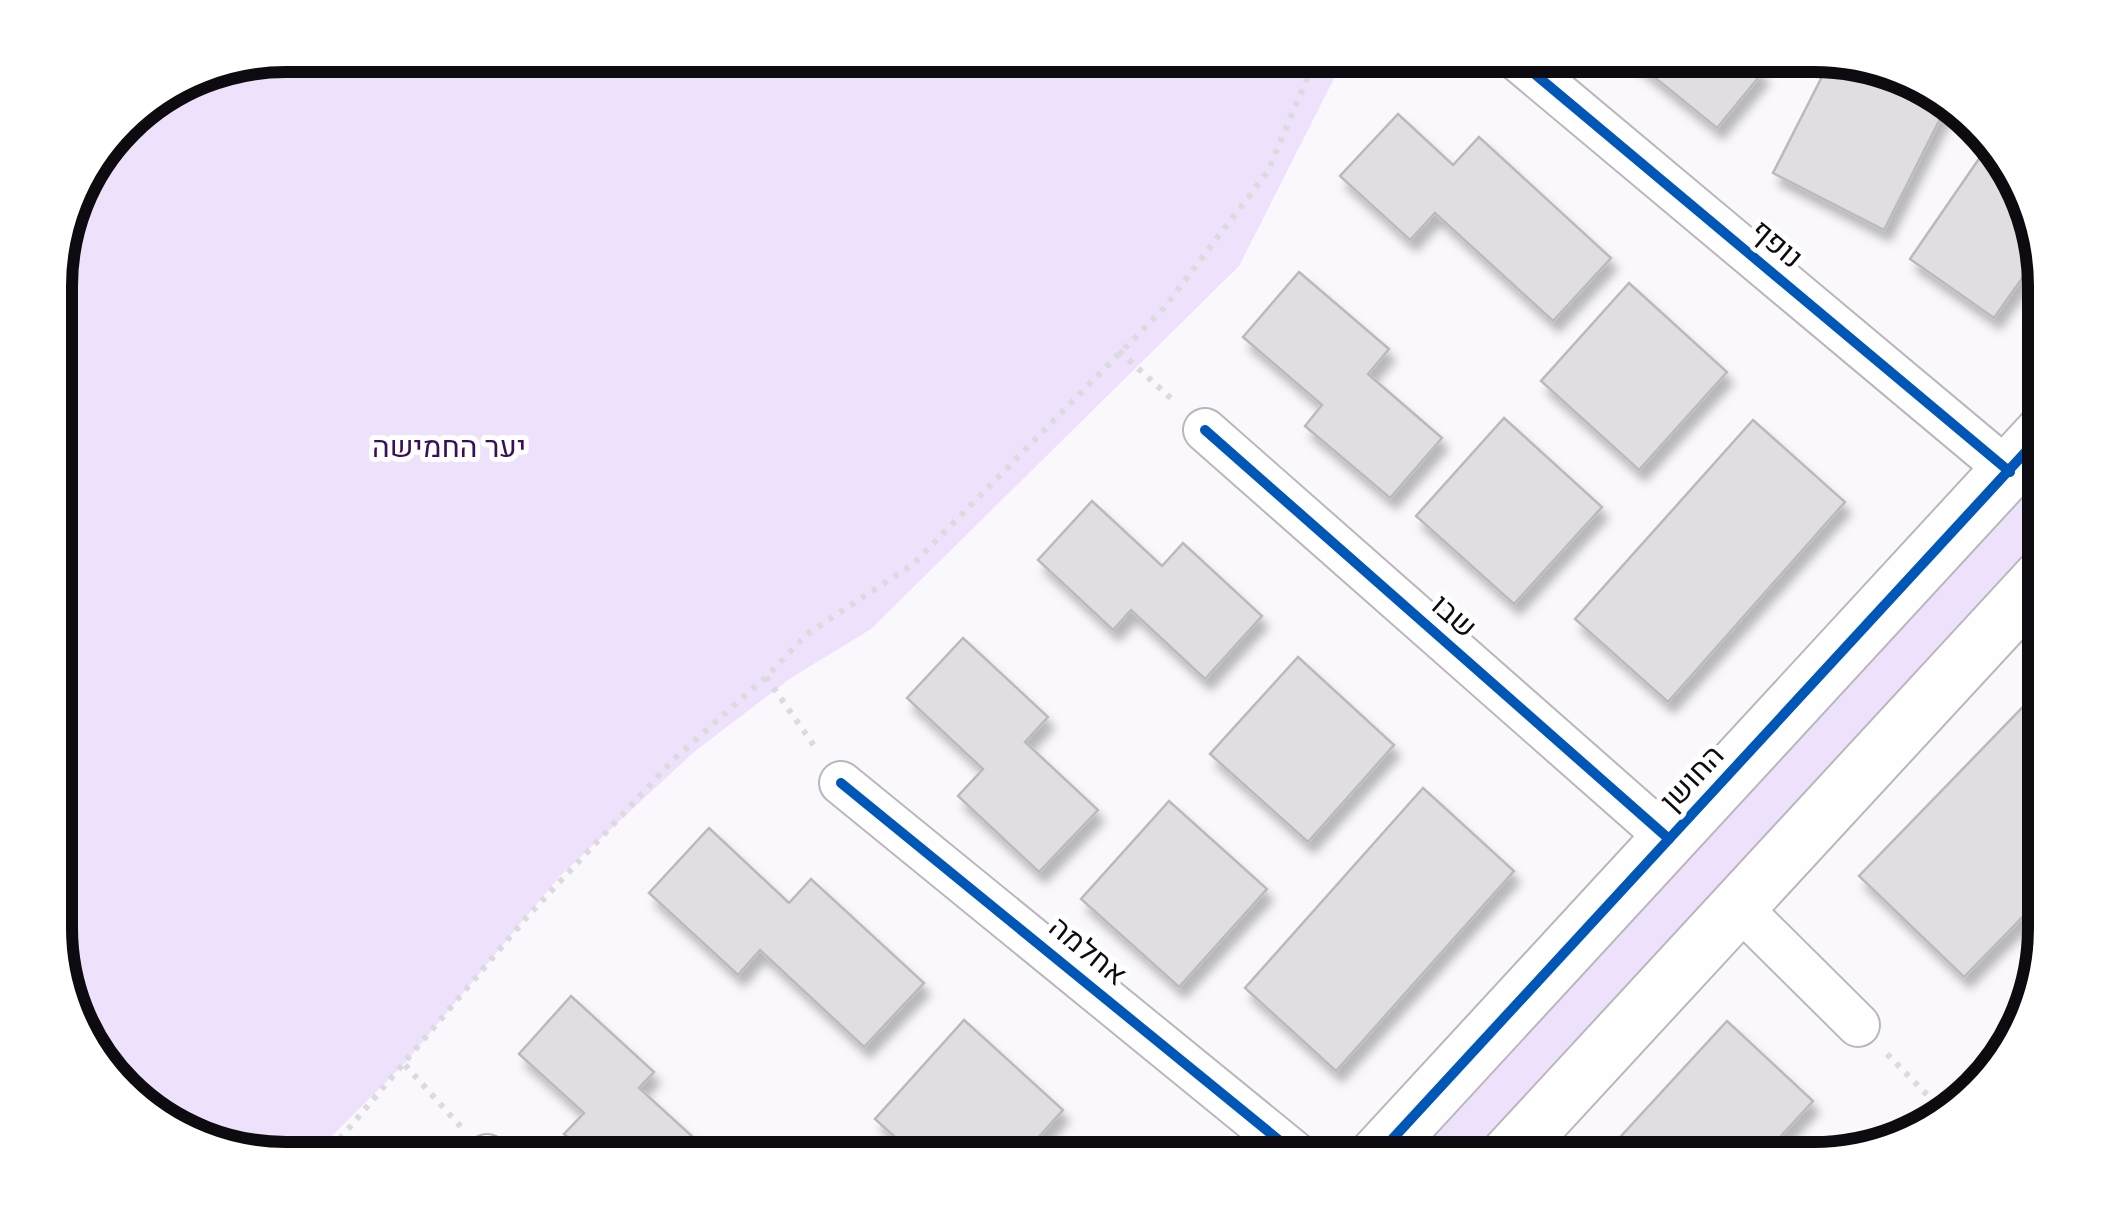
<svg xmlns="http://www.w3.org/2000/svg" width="2101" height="1214" font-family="Roboto,Heebo,sans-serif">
	<defs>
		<filter id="shadow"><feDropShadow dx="6" dy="11" stdDeviation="5" flood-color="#0004"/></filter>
	</defs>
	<rect width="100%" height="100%" fill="#faf8fd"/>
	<!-- green -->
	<g fill="#eee1fc">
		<path d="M286 55H1346L1239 266 871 629 791 678 694 752 560 876 406 1062 309 1159H286L171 1128 94 1056 57 957V257L79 183 133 113 198 72Z"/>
		<path d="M2045 472V533L1993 590 1466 1159H1411Z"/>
	</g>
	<!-- building -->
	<g fill="#e0dee3" stroke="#bbb9be" stroke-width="2.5" filter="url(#shadow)">
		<path d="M1627 55H1742L1763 72 1717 128Z"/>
		<path d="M1831 59 1866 69 1945 109 1884 230 1773 173Z"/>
		<path d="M1398 114 1453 165 1479 137 1611 258 1553 321 1435 213 1410 240 1340 176Z"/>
		<path d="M1985 150 2011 168 2040 253 1994 318 1910 259Z"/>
		<path d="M1299 272 1389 349 1368 374 1442 438 1390 498 1305 426 1322 405 1243 337Z"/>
		<path d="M1629 283 1727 372 1639 470 1541 381Z"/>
		<path d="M1504 418 1602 507 1514 604 1416 516Z"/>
		<path d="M1753 420 1845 502 1668 702 1575 619Z"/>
		<path d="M1092 501 1162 566 1183 543 1262 616 1205 679 1131 610 1113 630 1038 560Z"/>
		<path d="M963 638 1048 717 1025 742 1098 810 1039 872 958 796 983 769 907 698Z"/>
		<path d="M1298 657 1394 745 1308 842 1210 754Z"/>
		<path d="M2046 683V893L1964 977 1859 876Z"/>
		<path d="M1423 788 1514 871 1336 1071 1245 988Z"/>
		<path d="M1169 801 1267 889 1179 987 1081 899Z"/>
		<path d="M709 828 789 903 811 879 924 983 864 1047 760 950 738 975 649 893Z"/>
		<path d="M571 996 654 1072 639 1088 717 1159H591L564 1134 584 1113 519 1054Z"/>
		<path d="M964 1020 1063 1110 1019 1159H919L875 1119Z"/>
		<path d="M1727 1021 1813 1101 1760 1159H1600Z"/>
	</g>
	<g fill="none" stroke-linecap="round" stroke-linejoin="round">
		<!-- minor casing -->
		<g stroke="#b9b7bb" stroke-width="46">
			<g id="minor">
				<path d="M1512 55 2010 472"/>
				<path d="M1205 430 1669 839"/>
				<path d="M841 783 1302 1159"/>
				<path d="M1738 906 1858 1025"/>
				<path d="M487 1156 491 1159"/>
			</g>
		</g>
		<!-- tertiary casing -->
		<g stroke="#b9b7bb" stroke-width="59">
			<g id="tertiary">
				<path d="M1374 1159 2045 431"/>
				<path d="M1505 1159 2045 574"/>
			</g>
		</g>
		<!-- path -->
		<g stroke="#dbdbdd" stroke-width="6" stroke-dasharray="5 8" stroke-linecap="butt">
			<path d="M1119 351 1175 402"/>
			<path d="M766 677 817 750"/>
			<path d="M1887 1054 1945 1113"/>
			<path d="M405 1065 461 1127"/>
			<path d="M323 1159 526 918 675 758 766 677 807 634 912 565 1164 308 1268 171 1317 55"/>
		</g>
		<!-- minor -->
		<use href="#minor" stroke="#fefeff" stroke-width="42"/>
		<!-- tertiary -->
		<use href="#tertiary" stroke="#fefeff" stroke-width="55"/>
		<!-- cycleway casing -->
		<g stroke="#fff" stroke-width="16">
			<g id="cycleway">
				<path d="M1512 55 2010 472"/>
				<path d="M1205 430 1669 839"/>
				<path d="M841 783 1302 1159"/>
				<path d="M1374 1159 2045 431"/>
			</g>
		</g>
		<!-- cycleway -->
		<use href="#cycleway" stroke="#0057b8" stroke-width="10"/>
	</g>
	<g text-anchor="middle" stroke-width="10" stroke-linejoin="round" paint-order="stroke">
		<!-- street labels -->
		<g font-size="30" fill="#0d0b10" stroke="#fff">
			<text transform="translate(1777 244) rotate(40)" y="10">נופף</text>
			<text transform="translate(1454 616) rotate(41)" y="10">שבו</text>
			<text transform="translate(1692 778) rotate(-47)" y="10">החושן</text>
			<text transform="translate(1088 951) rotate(39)" y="10">אחלמה</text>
		</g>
		<!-- park labels -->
		<g font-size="30" fill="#3a0e58" stroke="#fff">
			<text x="449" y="457">יער החמישה</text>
		</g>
	</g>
	<!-- crop -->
	<path d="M0 0H2101V1214H0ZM286 72H1814A214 214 0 0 1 2028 286V928A214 214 0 0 1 1814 1142H286A214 214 0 0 1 72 928V286A214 214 0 0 1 286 72Z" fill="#fff" fill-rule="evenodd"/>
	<path fill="none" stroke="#0d0b10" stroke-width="12" d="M286 72H1814A214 214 0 0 1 2028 286V928A214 214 0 0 1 1814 1142H286A214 214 0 0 1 72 928V286A214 214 0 0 1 286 72Z"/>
</svg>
